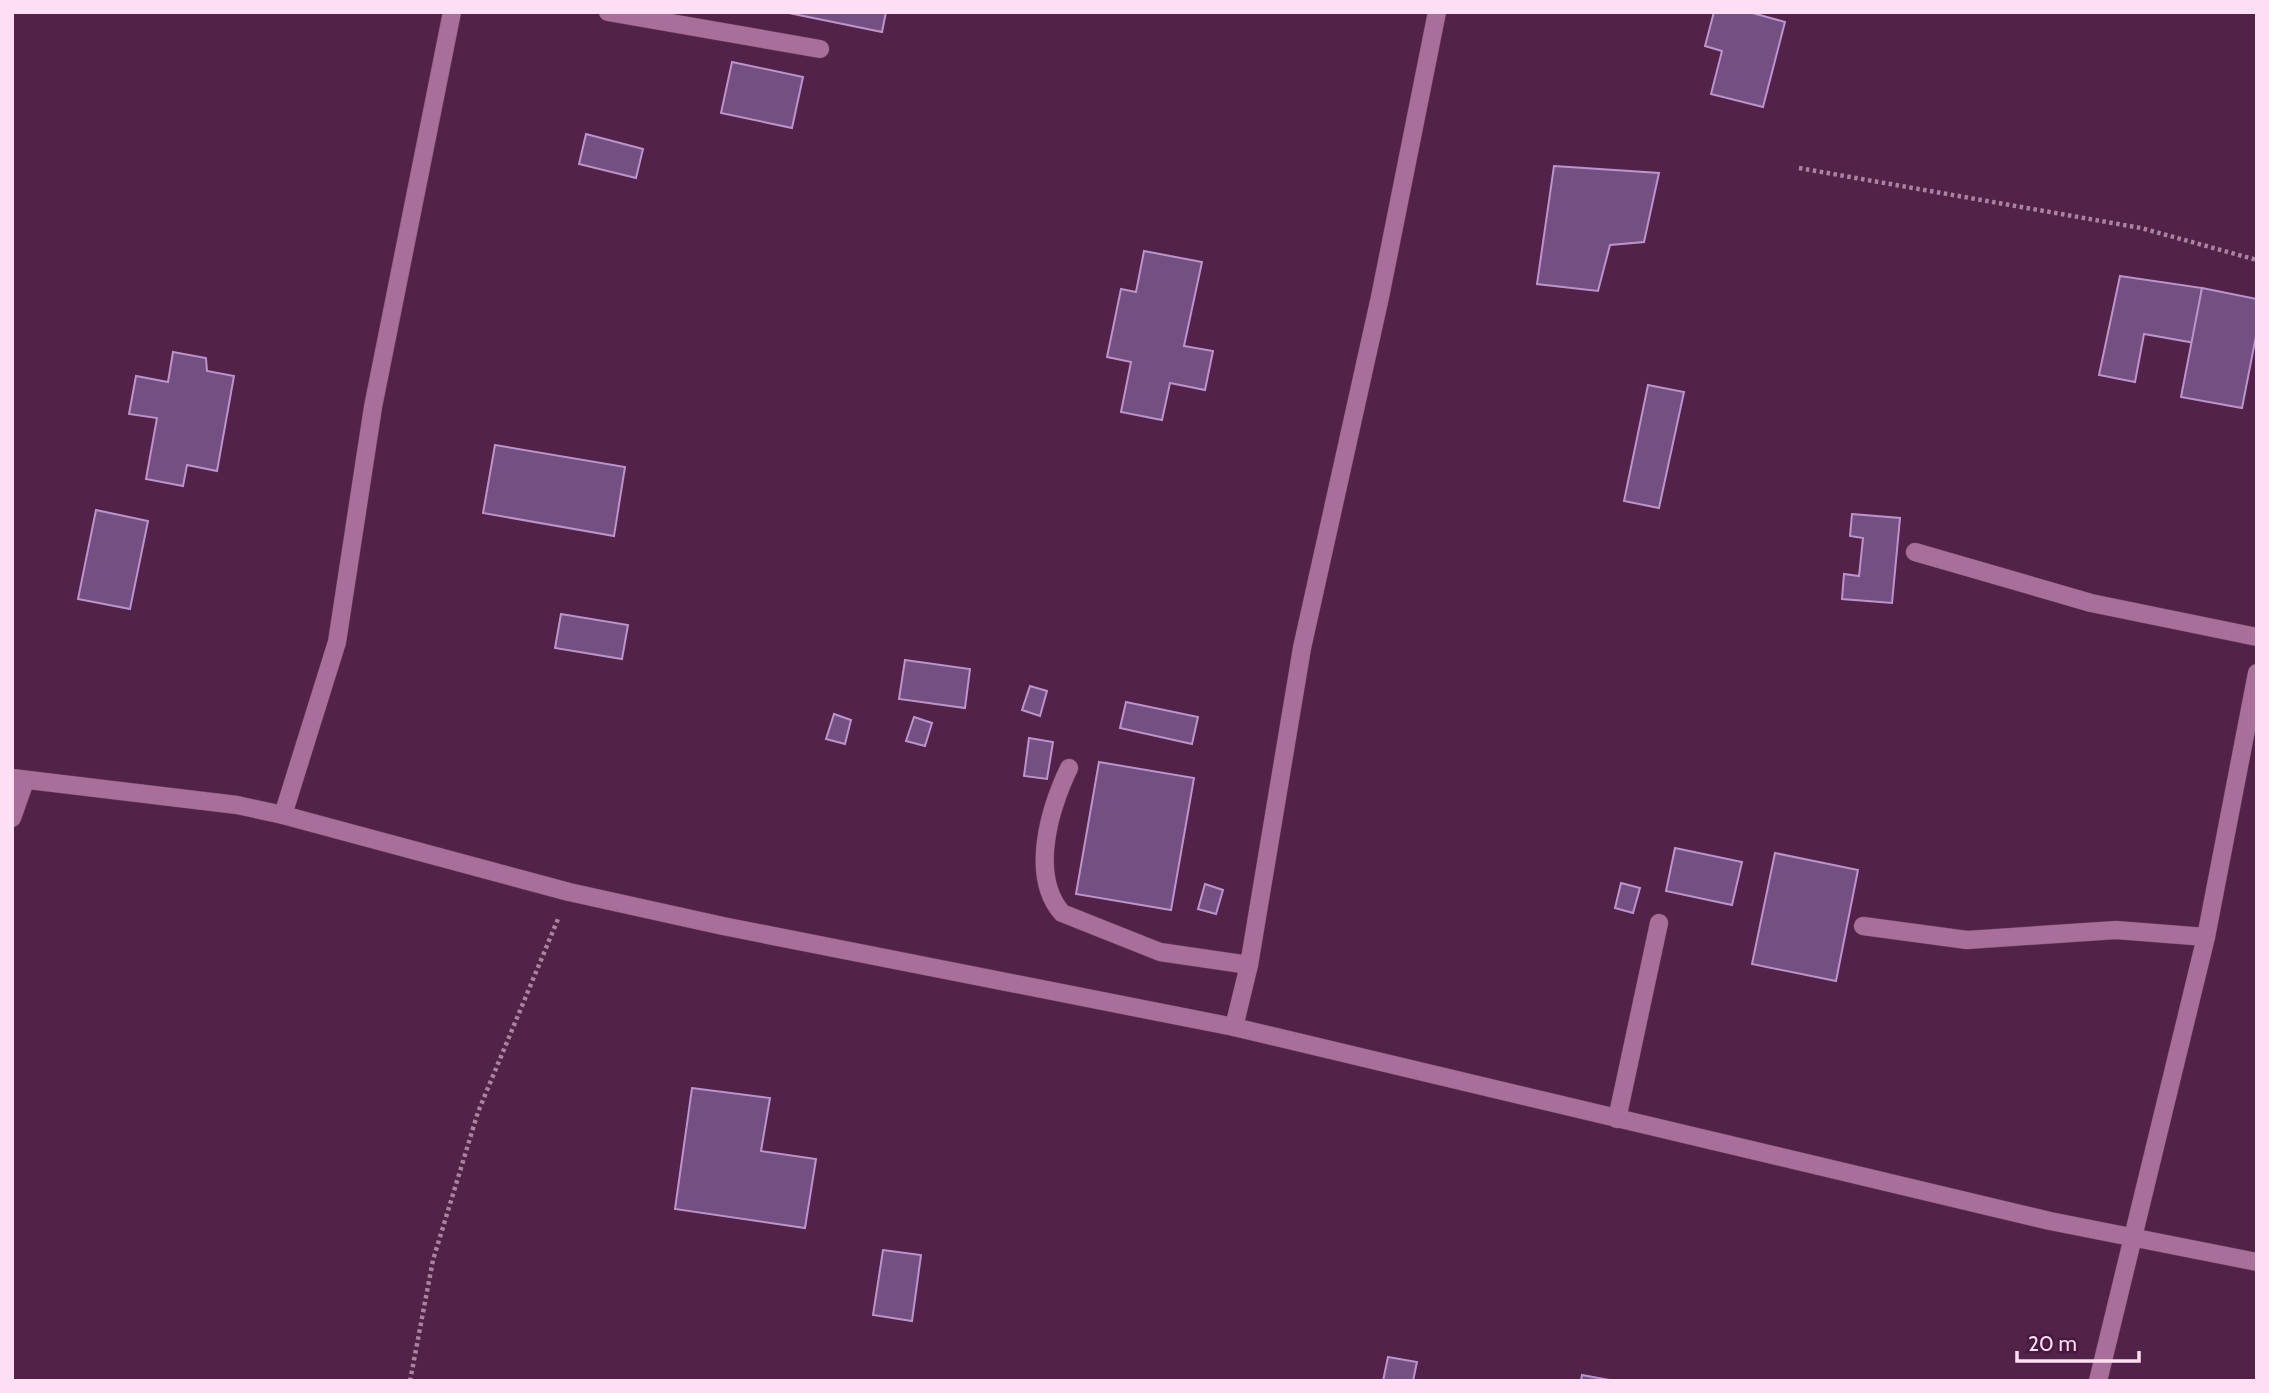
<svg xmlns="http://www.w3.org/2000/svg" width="2269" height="1393" font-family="Cabin,sans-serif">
	<rect width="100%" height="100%" fill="#532249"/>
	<!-- building -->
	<g fill="#734f82" stroke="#bc94cc" stroke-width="2">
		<path d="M784 12H886L882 32Z"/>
		<path d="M1714 12H1749L1785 22 1763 107 1711 94 1722 51 1705 46Z"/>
		<path d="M732 62 803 77 792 128 721 113Z"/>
		<path d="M586 134 643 149 636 178 579 164Z"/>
		<path d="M1554 166 1659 173 1644 242 1610 245 1598 291 1537 284Z"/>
		<path d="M1144 251 1202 262 1184 346 1213 351 1205 390 1170 383 1162 420 1121 412 1131 362 1107 357 1121 289 1136 292Z"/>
		<path d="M2120 276 2202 288 2195 343 2144 334 2135 382 2099 375Z"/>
		<path d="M2202 288 2257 299V331L2242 408 2181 397Z"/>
		<path d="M173 352 206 358 207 371 234 376 217 471 187 465 183 486 146 479 157 418 129 414 136 376 168 382Z"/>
		<path d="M1648 385 1684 392 1659 508 1624 501Z"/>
		<path d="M495 445 625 467 614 536 483 513Z"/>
		<path d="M96 510 148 521 130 609 78 599Z"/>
		<path d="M1852 514 1900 518 1892 603 1842 599 1844 574 1859 576 1863 538 1850 536Z"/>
		<path d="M561 614 628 625 622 659 555 648Z"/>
		<path d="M905 660 970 669 965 708 899 699Z"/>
		<path d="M1030 686 1047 691 1040 716 1022 710Z"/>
		<path d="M1126 702 1198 717 1192 744 1120 728Z"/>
		<path d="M834 714 851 720 845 744 826 739Z"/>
		<path d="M914 717 932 723 925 746 906 741Z"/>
		<path d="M1029 738 1053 742 1047 779 1024 776Z"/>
		<path d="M1099 762 1194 778 1171 910 1076 894Z"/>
		<path d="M1675 848 1742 862 1732 905 1666 891Z"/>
		<path d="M1775 853 1858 870 1836 981 1752 964Z"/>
		<path d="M1621 883 1640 888 1633 913 1615 908Z"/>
		<path d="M1205 884 1223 890 1216 914 1198 909Z"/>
		<path d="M692 1088 770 1098 761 1151 816 1159 805 1228 675 1209Z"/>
		<path d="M883 1250 921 1255 912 1321 873 1315Z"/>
		<path d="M1388 1357 1417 1362 1413 1381H1383Z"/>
		<path d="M1582 1375 1615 1381H1581Z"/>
	</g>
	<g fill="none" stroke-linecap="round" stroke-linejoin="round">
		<!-- minor casing -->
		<g stroke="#6e4366" stroke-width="19">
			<g id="minor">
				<path d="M608 12 820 49"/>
				<path d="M1915 552 2091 603 2257 637"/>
				<path d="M1069 768C1050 808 1029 875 1062 913L1160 952 1249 965"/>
				<path d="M12 778 237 805 283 815 569 892 723 926 1234 1027 2050 1221 2257 1262"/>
				<path d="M283 815 337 642 373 407 452 12"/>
				<path d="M12 818 25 781"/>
				<path d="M1863 926 1967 940 2116 930 2206 937"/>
				<path d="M1234 1027 1249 965 1302 648 1380 297 1437 12"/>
				<path d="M1617 1119 1659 923"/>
				<path d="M2098 1381 2206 937 2257 673"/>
			</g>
		</g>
		<!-- path -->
		<g stroke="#ab83a2" stroke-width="4.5" stroke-dasharray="3.5 3.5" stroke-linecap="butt">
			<path d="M1799 168 2141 228 2257 260"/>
			<path d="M410 1381 433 1260 478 1112 558 919"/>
		</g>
		<!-- minor -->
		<use href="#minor" stroke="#a76f9a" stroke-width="18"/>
	</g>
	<!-- border -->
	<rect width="2269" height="1393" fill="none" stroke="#fddef5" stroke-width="28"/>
	<!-- scale -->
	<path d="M2017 1351v10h122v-10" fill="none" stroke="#fddef5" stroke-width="3.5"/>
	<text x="2028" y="1351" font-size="21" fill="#fddef5" stroke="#48183f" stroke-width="5" paint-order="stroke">20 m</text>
</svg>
